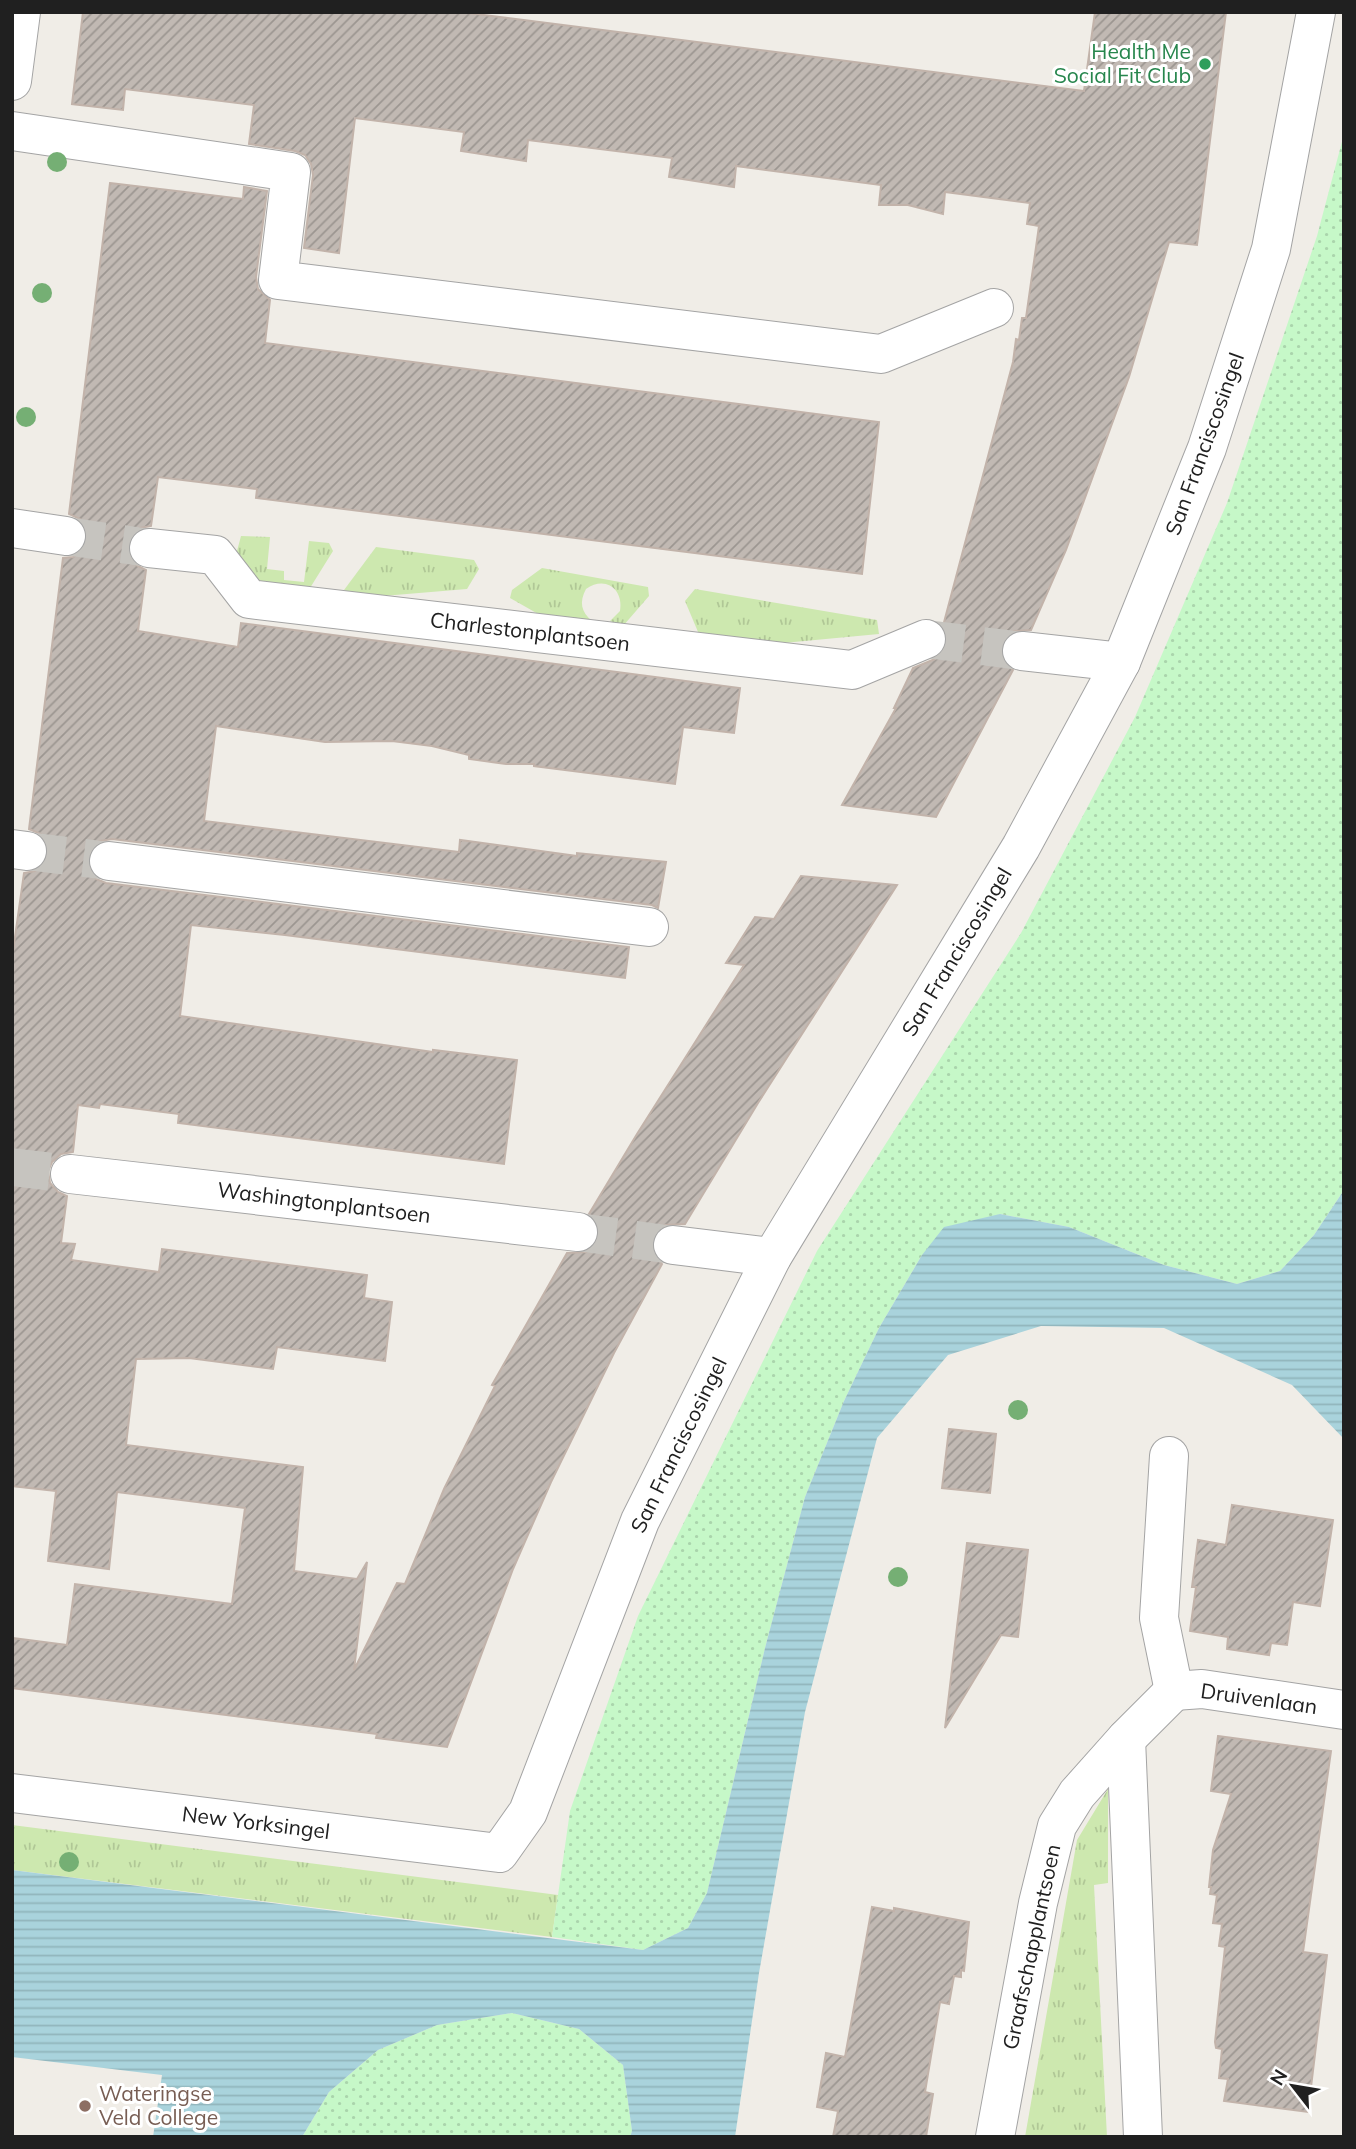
<svg xmlns="http://www.w3.org/2000/svg" width="1356" height="2149" font-family="Mulish,sans-serif">
	<defs>
		<pattern id="grass-tufts" width="24" height="20" patternUnits="userSpaceOnUse" patternTransform="scale(1.75)"><rect width="24" height="20" fill="#cde8af"/><path d="M3 7l-1-3M5 7V3M7 7l1-3M15 17l-1-3M17 17v-4M19 17l1-3" fill="none" stroke="#b0c796"/></pattern>
		<pattern id="park-dots" width="8" height="8" patternUnits="userSpaceOnUse" patternTransform="scale(1.75)"><rect width="8" height="8" fill="#c6f8c8"/><path d="M2 2h.1M6 6h.1" fill="none" stroke="#aad4ac" stroke-width="1.8" stroke-linecap="round"/></pattern>
		<pattern id="water-rules" width="6" height="5" patternUnits="userSpaceOnUse" patternTransform="scale(1.75)"><rect width="6" height="5" fill="#a9d3dc"/><path d="M0 2.5h6" fill="none" stroke="#91b5bc"/></pattern>
		<pattern id="building-hatch" width="6" height="6" patternUnits="userSpaceOnUse" patternTransform="scale(1.75)"><rect width="6" height="6" fill="#c1b9b3"/><path d="M-1 1l2-2M0 6l6-6M5 7l2-2" fill="none" stroke="#9c9691"/></pattern>
	</defs>
	<rect width="100%" height="100%" fill="#f0ede7"/>
	<!-- grass -->
	<g fill="url(#grass-tufts)">
		<path d="M241 536 270 537 267 569 284 571V580L304 582 309 541 329 543 333 551 310 588 245 583 233 566Z"/>
		<path d="M376 547 474 560 479 569 467 589 359 598 344 590Z"/>
		<path d="M542 568 648 587 649 596 623 626 610 621 620 611C624 589 605 575 586 589 579 602 581 612 592 621L547 619 510 598 512 590Z"/>
		<path d="M695 589 877 620 879 634 742 647 701 639 685 601Z"/>
		<path d="M1108 1789V1883L1094 1885 1107 2137H1025L1077 1840Z"/>
		<path d="M12 1825 558 1895 552 1937 12 1870Z"/>
	</g>
	<!-- park -->
	<g fill="url(#park-dots)">
		<path d="M1344 134V1190L1314 1235 1280 1271 1237 1284 1164 1265 1069 1227 1000 1214 922 1255 879 1328 844 1401 805 1497 765 1648 707 1893 688 1928 643 1950 552 1937 570 1811 638 1616 817 1251 1021 933 1135 717 1227 503 1317 236Z"/>
		<path d="M512 2013 579 2029 623 2065 632 2131 630 2137H302L329 2092 378 2050 437 2025Z"/>
	</g>
	<!-- water -->
	<path fill="url(#water-rules)" d="M1344 1190V1439L1292 1385 1164 1328 1041 1326 948 1355 877 1438 805 1712 759 1973 735 2137H630L632 2131 623 2065 579 2029 512 2013 437 2025 378 2050 329 2092 302 2137H153L162 2075 12 2057V1870L643 1950 688 1928 707 1893 765 1648 805 1497 844 1401 879 1328 922 1255 944 1227 1000 1214 1069 1227 1164 1265 1237 1284 1280 1271 1314 1235Z"/>
	<!-- building -->
	<g fill="url(#building-hatch)" stroke="#c2b3aa" stroke-width="2">
		<path d="M83 12H460L1084 91 1095 12H1226L1197 245 1169 242 1129 377 1066 550 1031 630 1014 631 1004 639 1000 649 1002 659 1013 670 936 817 842 805 896 708H894L913 668 935 659 943 653 948 642 946 631 943 626 1013 362 1016 339 1019 340 1022 318H1026L1039 226 1027 224 1030 203 945 192 943 214 908 205H879L881 185 736 166 734 187 669 177 672 158 528 140 526 161 461 151 464 132 355 118 339 253 304 248 313 175 311 164 305 155 295 151 249 144 254 105 125 89 123 110 72 104Z"/>
		<path d="M110 183 243 199 244 187 267 191 256 277 258 289 270 300 265 343 879 422 862 574 256 498 257 489 158 477 151 526 140 528 131 536 127 545 129 557 136 565 146 570 138 631 238 647 241 623 740 688 734 733 683 727 675 784 534 766V764H506L469 759V755L432 746 392 741 325 742 216 726 204 821 459 852 460 840 577 856V853L666 862 658 908 652 905 112 839 100 841 92 847 87 858 89 870 96 879 106 883 629 947 625 978 285 935 191 925 180 1016 433 1052V1050L517 1060 504 1164 178 1123 179 1114 100 1104 99 1108 78 1105 73 1152 61 1154 52 1162 48 1171 50 1183 58 1192 67 1196 61 1243 75 1244 71 1260 159 1272 162 1249 367 1275 364 1298 392 1302 385 1361 277 1347 273 1369 189 1358 136 1359 126 1445 303 1467 294 1571 357 1579 367 1562 354 1670 397 1583 405 1584 444 1489 495 1386 492 1385 567 1253 586 1252 596 1244 600 1234 598 1224 589 1214 637 1134 744 965 726 963 755 917 774 919 801 876 897 885 758 1103 685 1224 665 1225 655 1232 651 1242 653 1253 662 1264 614 1353 551 1482 513 1569 447 1747 376 1738 377 1734 12 1688V1638L67 1645 75 1584 232 1604 245 1508 117 1492 109 1569 48 1561 56 1491 12 1486V958L24 873 35 871 44 865 49 853 47 843 41 834 29 829 63 558 73 557 83 550 88 539 86 527 80 519 69 514Z"/>
		<path d="M949 1429 996 1434 990 1493 942 1488Z"/>
		<path d="M1232 1505 1333 1520 1320 1606 1293 1602 1287 1645 1271 1643 1269 1655 1227 1649 1228 1637 1190 1631 1196 1587H1192L1198 1540 1226 1545Z"/>
		<path d="M967 1543 1028 1550 1018 1637 1001 1635 945 1728Z"/>
		<path d="M1218 1736 1331 1751 1303 1952 1327 1955 1308 2112 1224 2101 1228 2079 1219 2078 1222 2049 1216 2048 1215 2042 1225 1947 1219 1946 1222 1924 1213 1923 1217 1895 1210 1894 1211 1887H1209L1213 1850 1231 1794 1211 1791Z"/>
		<path d="M872 1907 894 1911V1908L969 1922 964 1971 961 1970V1977L954 1976 949 2004 940 2002 925 2092 933 2094 926 2137H833L838 2111 817 2107 826 2053 845 2057Z"/>
	</g>
	<g fill="none" stroke-linecap="round" stroke-linejoin="round">
		<!-- minor-tunnel -->
		<g stroke="#c6c4bf" stroke-width="38" stroke-dasharray="38 19" stroke-linecap="butt">
			<path d="M66 536 149 548"/>
			<path d="M926 639 1022 651"/>
			<path d="M27 851 109 861"/>
			<path d="M12 1167 70 1174"/>
			<path d="M578 1232 673 1245"/>
		</g>
		<!-- minor casing -->
		<g stroke="#a4a4a4" stroke-width="40">
			<g id="minor">
				<path d="M12 81 21 12"/>
				<path d="M12 131 291 172 278 280 881 354 994 308"/>
				<path d="M12 528 66 536"/>
				<path d="M149 548 215 555 249 599 852 670 926 639"/>
				<path d="M1022 651 1121 662"/>
				<path d="M12 849 27 851"/>
				<path d="M109 861 649 927"/>
				<path d="M70 1174 578 1232"/>
				<path d="M673 1245 772 1257"/>
				<path d="M1169 1456 1159 1618 1174 1691"/>
				<path d="M1174 1691 1202 1689 1344 1710"/>
				<path d="M1126 1739 1143 2137"/>
				<path d="M12 1793 499 1853 528 1812 640 1521 772 1257 1021 847 1121 662 1207 448 1271 249 1316 12"/>
				<path d="M995 2137 1038 1903 1057 1826 1077 1794 1126 1739 1174 1691"/>
			</g>
		</g>
		<!-- minor -->
		<use href="#minor" stroke="#fff" stroke-width="38"/>
	</g>
	<!-- trees -->
	<g fill="#75af74">
		<circle cx="57" cy="162" r="10"/>
		<circle cx="42" cy="293" r="10"/>
		<circle cx="26" cy="417" r="10"/>
		<circle cx="1018" cy="1410" r="10"/>
		<circle cx="898" cy="1577" r="10"/>
		<circle cx="69" cy="1862" r="10"/>
	</g>
	<!-- markers -->
	<circle fill="#2e9e5b" stroke="#fff" stroke-width="2.5" cx="1205" cy="64" r="7"/>
	<circle fill="#8d6e63" stroke="#fff" stroke-width="2.5" cx="85" cy="2106" r="7"/>
	<g text-anchor="middle" stroke-width="6" stroke-linejoin="round" paint-order="stroke">
		<!-- leisure labels -->
		<g font-size="21" fill="#27864d" stroke="#fff" text-anchor="end">
			<text x="1191" y="59">Health Me<tspan x="1191" dy="24">Social Fit Club</tspan></text>
		</g>
		<!-- street labels -->
		<g font-size="21" fill="#202020" stroke="#fff">
			<text transform="translate(1205 444) rotate(-70)" y="7">San Franciscosingel</text>
			<text transform="translate(530 632) rotate(7)" y="7">Charlestonplantsoen</text>
			<text transform="translate(957 952) rotate(-59)" y="7">San Franciscosingel</text>
			<text transform="translate(324 1203) rotate(7)" y="7">Washingtonplantsoen</text>
			<text transform="translate(679 1445) rotate(-64)" y="7">San Franciscosingel</text>
			<text transform="translate(1259 1699) rotate(8)" y="7">Druivenlaan</text>
			<text transform="translate(256 1823) rotate(7)" y="7">New Yorksingel</text>
			<text transform="translate(1032 1947) rotate(-78)" y="7">Graafschapplantsoen</text>
		</g>
		<!-- education labels -->
		<g font-size="21" fill="#785e54" stroke="#fff" text-anchor="start">
			<text x="99" y="2101">Wateringse<tspan x="99" dy="24">Veld College</tspan></text>
		</g>
	</g>
	<!-- border -->
	<rect width="1356" height="2149" fill="none" stroke="#202020" stroke-width="28"/>
	<!-- north arrow -->
	<g transform="translate(1293 2086) rotate(301)" stroke="#ffffff" stroke-width="5" paint-order="stroke">
	<path d="M0-5L12 26L0 18L-12 26Z" fill="#202020"/>
	<text y="-10" font-size="19" font-weight="bold" text-anchor="middle" fill="#202020">N</text>
	</g>
</svg>
